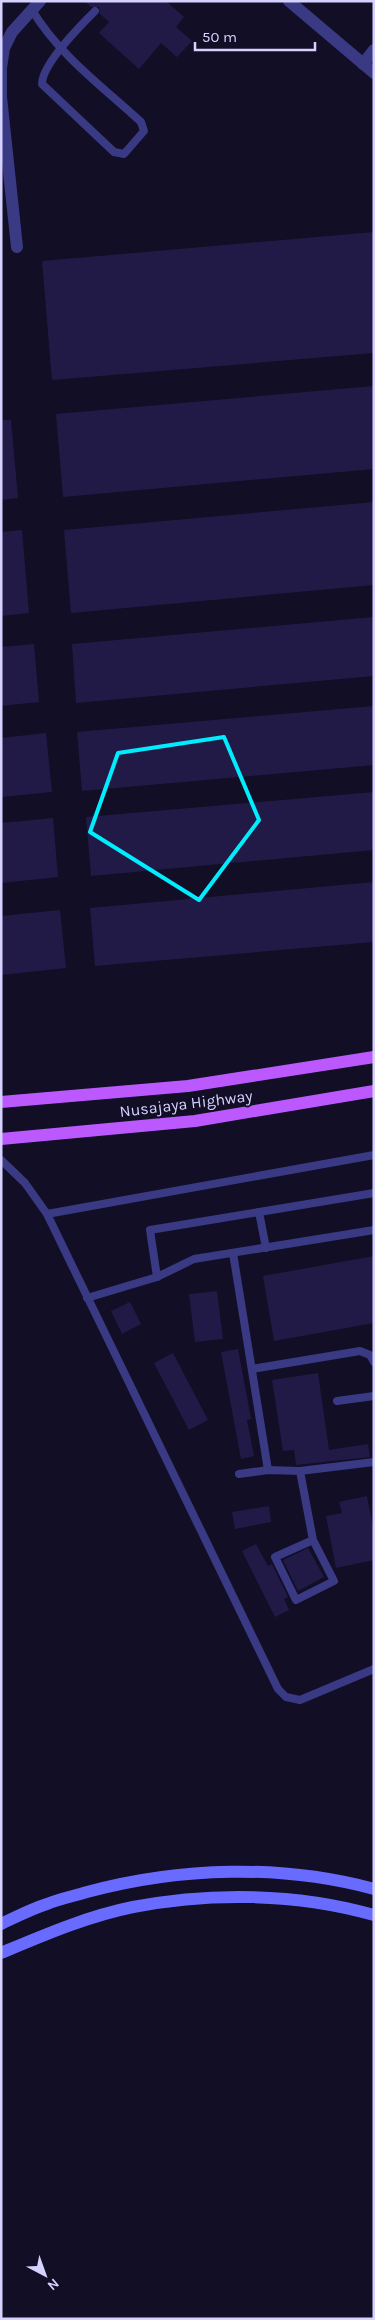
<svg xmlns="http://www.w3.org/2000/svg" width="375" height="2320" font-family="Karla,sans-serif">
	<rect width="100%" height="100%" fill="#110e25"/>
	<!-- building -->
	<g fill="#221a46">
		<path d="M85 1H166L184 17 176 27 192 41 177 57 161 43 139 69 99 33 109 22 100 14 99 7H91Z"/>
		<path d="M374 232V353L52 380 42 261Z"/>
		<path d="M374 386V469L63 497 56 414Z"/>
		<path d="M1 420H11L18 498 1 500Z"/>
		<path d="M374 502V585L71 613 64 530Z"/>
		<path d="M22 530 29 613 1 616V532Z"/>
		<path d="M374 617V676L76 703 72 644Z"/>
		<path d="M34 644 39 702 1 706V647Z"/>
		<path d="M374 706V765L82 791 77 732Z"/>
		<path d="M46 733 52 792 1 797V738Z"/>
		<path d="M374 792V850L91 876 86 817Z"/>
		<path d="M53 818 58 877 1 883V823Z"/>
		<path d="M374 882V942L95 966 90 908Z"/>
		<path d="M60 910 66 968 1 975V916Z"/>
		<path d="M374 1256V1323L274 1341 263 1276Z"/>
		<path d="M217 1291 223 1339 195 1342 189 1294Z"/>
		<path d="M130 1302 141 1324 122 1334 111 1311Z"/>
		<path d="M238 1349 251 1419 247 1420 254 1456 241 1459 221 1352Z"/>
		<path d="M173 1353 208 1420 189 1430 154 1363Z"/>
		<path d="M318 1373 329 1450 368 1444 370 1457 296 1465 294 1450 283 1451 272 1380Z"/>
		<path d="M367 1496 374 1532V1560L336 1568 326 1516 342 1513 339 1502Z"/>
		<path d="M269 1506 271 1522 235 1529 232 1512Z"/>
		<path d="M256 1544 268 1566 272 1564 288 1597 284 1599 289 1610 275 1617 242 1551Z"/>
		<path d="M308 1548 324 1577 298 1591 283 1560Z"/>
	</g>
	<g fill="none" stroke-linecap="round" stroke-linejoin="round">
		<!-- lane -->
		<g stroke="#393984" stroke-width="8">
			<path d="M32 10C59 55 103 87 141 122L144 131 124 154 114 152 42 84C42 64 81 25 95 11"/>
			<path d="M1 1160 25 1183 47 1214 374 1155"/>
			<path d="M259 1212 266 1248"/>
			<path d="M47 1214 278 1689 286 1697 300 1700 374 1669"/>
			<path d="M233 1253 268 1470"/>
			<path d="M157 1277 150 1230 374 1193"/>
			<path d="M87 1298 157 1277 194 1259 374 1230"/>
			<path d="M252 1369 360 1351 370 1355 374 1362"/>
			<path d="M337 1401 374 1396"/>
			<path d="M300 1471 313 1540 334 1581 296 1600 275 1557 313 1540"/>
			<path d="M239 1474 268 1470 300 1471 374 1462"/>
		</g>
		<!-- street -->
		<g stroke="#393984" stroke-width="12">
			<path d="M289 1 374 73"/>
			<path d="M363 64 374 50"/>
			<path d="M17 247 1 97V68L4 48 12 32 40 1"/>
		</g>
		<!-- secondary -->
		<g stroke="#696bff" stroke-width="12">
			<path d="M1 1924C16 1917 31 1909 47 1904 59 1899 74 1896 87 1892 180 1867 281 1864 374 1889"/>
			<path d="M1 1953C44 1935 88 1916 133 1907 211 1892 297 1893 374 1915"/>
		</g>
		<!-- primary -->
		<g stroke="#bb59ff" stroke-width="12">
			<path d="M1 1102 188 1086 374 1057"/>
			<path d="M1 1139 195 1121 374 1091"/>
		</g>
	</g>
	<!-- marked area -->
	<path fill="none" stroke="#00edfd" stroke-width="4" stroke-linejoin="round" d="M224 737 259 820 199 900 90 832 118 753Z"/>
	<g text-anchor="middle" stroke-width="4" stroke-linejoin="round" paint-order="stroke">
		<!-- street labels -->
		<g font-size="16" fill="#d6d2ff" stroke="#110e25">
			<text transform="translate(186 1103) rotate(-7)" y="6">Nusajaya Highway</text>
		</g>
	</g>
	<!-- border -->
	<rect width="375" height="2320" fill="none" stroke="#d6d2ff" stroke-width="5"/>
	<!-- north arrow -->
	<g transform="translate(45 2275) rotate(139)" stroke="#110e25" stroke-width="4" paint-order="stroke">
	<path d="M0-4L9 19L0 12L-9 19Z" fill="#d6d2ff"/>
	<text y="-8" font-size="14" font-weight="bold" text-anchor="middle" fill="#d6d2ff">N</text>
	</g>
	<!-- scale -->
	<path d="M195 42v8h120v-8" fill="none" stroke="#d6d2ff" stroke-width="2.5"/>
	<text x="202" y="42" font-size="15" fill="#d6d2ff" stroke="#110e25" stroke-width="4" paint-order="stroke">50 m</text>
</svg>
